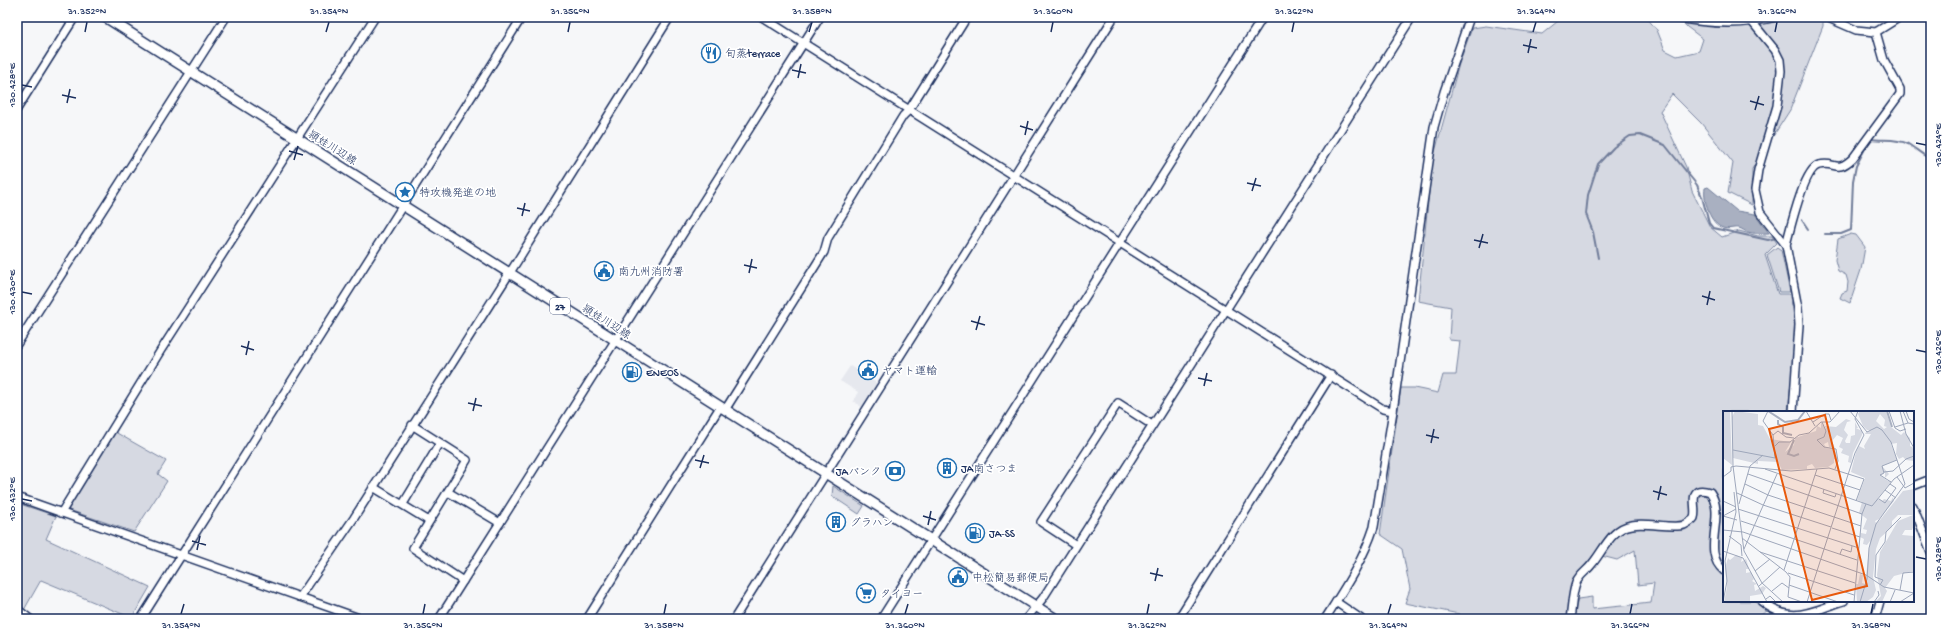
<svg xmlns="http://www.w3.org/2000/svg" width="1948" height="636" font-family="'Gochi Hand','Klee One',sans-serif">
	<rect width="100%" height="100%" fill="#f6f7f9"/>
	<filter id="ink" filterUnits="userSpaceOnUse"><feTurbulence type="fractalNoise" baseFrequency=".025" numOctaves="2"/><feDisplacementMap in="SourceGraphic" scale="8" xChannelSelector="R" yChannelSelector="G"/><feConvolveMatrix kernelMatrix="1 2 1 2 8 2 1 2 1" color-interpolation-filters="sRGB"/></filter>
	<g filter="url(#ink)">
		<!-- built -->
		<path fill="#e6e8ee" d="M850 366 878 384 863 408 853 401 858 392 840 381Z"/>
		<!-- green -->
		<g fill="#d6d9e2" stroke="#7884a0">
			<path d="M1563 17H1646L1657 30 1665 50 1677 56 1699 51 1703 39 1687 27 1678 17H1823V26L1790 110 1752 169V205L1728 193 1733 163 1701 123 1672 94 1660 111 1686 167 1692 191 1710 227 1722 237 1739 231 1758 236H1772L1777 243 1765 255 1778 294H1789C1801 329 1791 375 1788 412H1724V601H1778L1777 605 1754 619H1573L1578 599 1592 597V609L1651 603 1654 583 1638 585 1635 550 1617 560 1594 554 1571 585 1566 619H1453L1459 614 1405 603 1410 589 1402 549 1380 534 1401 388H1414L1438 393 1443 375H1456L1460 341 1449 340 1451 307 1418 301 1432 163 1459 64 1472 28 1486 26 1542 34Z"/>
			<path d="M1851 234 1856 235 1865 247 1861 270 1850 303 1840 298 1842 293 1847 291 1848 282 1846 275 1838 271 1835 260 1838 239Z"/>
			<path d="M1777 247 1781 250 1790 292H1779L1767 255Z"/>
			<path d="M115 432 166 461 158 474 167 481 134 532 69 510 68 508Z"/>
			<path d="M833 486 864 506 859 514 832 496Z"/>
			<path d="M17 503 56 516 46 539 150 587 132 618 41 580 20 617 22 619H17Z"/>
		</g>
		<!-- water -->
		<path fill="#a9b0c1" stroke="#707c99" d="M1708 187 1737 211 1755 214 1769 233C1762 233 1754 234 1747 232 1745 231 1742 229 1739 228 1734 227 1728 230 1723 228 1710 224 1703 201 1705 188Z"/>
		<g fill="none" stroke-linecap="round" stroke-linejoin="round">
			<!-- stream -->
			<g stroke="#707c99" stroke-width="2">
				<path d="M1870 139C1883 141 1896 138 1908 144 1915 148 1921 154 1929 158L1931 157"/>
				<path d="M1802 220 1808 229"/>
				<path d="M1825 234H1841L1851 230 1853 181 1856 166 1868 143"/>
				<path d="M1598 258 1593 232 1586 214 1588 195 1598 164 1614 147 1630 136 1640 135 1665 145 1697 185 1702 197 1709 223 1713 228 1768 240 1776 238"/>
			</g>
			<!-- minor casing -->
			<g stroke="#1b2f5e" stroke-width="10">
				<g id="minor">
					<path d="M762 17 1383 409 1393 411"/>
					<path d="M1674 17C1708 24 1742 26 1776 17"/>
					<path d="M1826 17 1856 30 1876 32 1900 17"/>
					<path d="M1753 23 1775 50 1780 60 1781 71 1777 106 1758 170 1755 190 1760 212 1786 245 1798 308 1799 325 1793 412"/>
					<path d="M17 109 75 17"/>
					<path d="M1786 245C1790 230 1804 168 1819 165 1836 161 1836 174 1853 158L1900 94V89L1884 60 1876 32"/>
					<path d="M17 344 226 17"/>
					<path d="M725 410 824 252 828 238 903 116 909 110 967 17"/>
					<path d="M412 425 467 460 413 548 463 581"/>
					<path d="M1913 486 1931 479"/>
					<path d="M373 487 429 521"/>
					<path d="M448 492 500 523"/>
					<path d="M17 497 362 619"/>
					<path d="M403 504 440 443"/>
					<path d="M1913 506 1931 552"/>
					<path d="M61 513 161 350 375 17"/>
					<path d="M1076 545 1041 522 1118 403 1152 425"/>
					<path d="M300 597 354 518 516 263 670 17"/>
					<path d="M1761 601C1792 626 1811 611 1844 601"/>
					<path d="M1336 602 1361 619"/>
					<path d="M17 609 30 619"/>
					<path d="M141 619 522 17"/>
					<path d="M439 619 820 17"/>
					<path d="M587 619 720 407"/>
					<path d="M734 619 1114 17"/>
					<path d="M881 619 1263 17"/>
					<path d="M1026 619 1043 598 1412 17"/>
					<path d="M1178 619 1331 375"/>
					<path d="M1325 619C1344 589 1363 561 1374 527L1393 411 1434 127 1444 92 1470 17"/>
					<path d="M1570 619C1572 607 1572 594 1576 583 1580 574 1587 571 1592 564 1604 550 1611 528 1632 525 1646 522 1674 529 1684 525 1688 523 1692 521 1694 518 1698 508 1685 484 1710 492 1727 516 1700 551 1724 571"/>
					<path d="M1875 619 1880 601"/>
				</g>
			</g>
			<!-- major casing -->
			<g stroke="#1b2f5e" stroke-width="12">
				<path id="major" d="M105 17C422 217 738 419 1056 619"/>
			</g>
			<!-- minor -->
			<use href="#minor" stroke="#fff" stroke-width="7"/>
			<!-- major -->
			<use href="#major" stroke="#fff" stroke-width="9"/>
		</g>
	</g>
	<!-- ticks -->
	<path fill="none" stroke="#1b2f5e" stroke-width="1.5" d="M85 32 87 22M326 32 329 22M568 32 570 22M809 32 812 22M1051 32 1053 22M1292 32 1294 22M1533 32 1536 22M1775 32 1777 22M1523 45 1537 48M1528 53 1531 39M792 70 806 73M798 78 801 64M22 85 32 87M62 95 76 98M1750 101 1764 105M67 103 70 89M1755 110 1759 96M1020 126 1033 130M1025 135 1028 121M1916 143 1926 145M289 151 303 155M294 160 298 146M1247 183 1261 186M1252 191 1256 178M517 208 530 211M522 216 525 203M1474 240 1488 243M1479 248 1483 234M744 265 757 268M749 273 752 259M22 292 32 294M1702 296 1715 300M1707 305 1710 291M971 321 985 325M976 330 980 316M241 346 254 350M1916 350 1926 352M246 355 249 341M1198 378 1212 381M1204 386 1207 373M468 403 482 406M473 411 476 398M1426 435 1439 438M1431 443 1434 429M695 460 709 463M700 468 704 455M1653 491 1667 495M22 499 32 501M1658 500 1661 486M923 516 936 520M928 525 931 511M192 541 206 545M197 550 200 536M1916 557 1926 559M1150 573 1163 576M1155 581 1158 568M181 614 184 604M423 614 425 604M664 614 666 604M905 614 908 604M1147 614 1149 604M1388 614 1391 604M1630 614 1632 604M1871 614 1873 604"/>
	<!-- icons -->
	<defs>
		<g id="restaurant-ring" transform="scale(1)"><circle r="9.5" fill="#fff" stroke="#1f6fb2" stroke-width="1.5"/><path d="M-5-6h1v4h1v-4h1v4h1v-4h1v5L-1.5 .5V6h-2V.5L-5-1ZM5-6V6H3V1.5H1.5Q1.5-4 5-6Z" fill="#1f6fb2"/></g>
		<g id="sight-ring" transform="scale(1)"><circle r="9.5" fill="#fff" stroke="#1f6fb2" stroke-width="1.5"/><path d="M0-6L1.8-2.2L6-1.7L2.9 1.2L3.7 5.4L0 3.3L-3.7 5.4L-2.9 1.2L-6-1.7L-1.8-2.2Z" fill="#1f6fb2"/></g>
		<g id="civic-ring" transform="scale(1)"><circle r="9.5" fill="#fff" stroke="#1f6fb2" stroke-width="1.5"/><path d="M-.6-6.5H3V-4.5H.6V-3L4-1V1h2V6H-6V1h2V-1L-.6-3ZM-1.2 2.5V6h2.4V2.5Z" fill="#1f6fb2"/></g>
		<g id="fuel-ring" transform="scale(1)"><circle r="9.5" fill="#fff" stroke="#1f6fb2" stroke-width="1.5"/><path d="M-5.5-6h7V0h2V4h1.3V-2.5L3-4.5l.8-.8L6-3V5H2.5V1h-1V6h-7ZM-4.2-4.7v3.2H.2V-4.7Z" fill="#1f6fb2"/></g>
		<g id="building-ring" transform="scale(1)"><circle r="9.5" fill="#fff" stroke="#1f6fb2" stroke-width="1.5"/><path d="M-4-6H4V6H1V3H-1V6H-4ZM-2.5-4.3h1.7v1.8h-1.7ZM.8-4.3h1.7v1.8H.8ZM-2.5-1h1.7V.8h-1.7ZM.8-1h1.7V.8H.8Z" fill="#1f6fb2"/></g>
		<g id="bank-ring" transform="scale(1)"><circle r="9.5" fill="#fff" stroke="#1f6fb2" stroke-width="1.5"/><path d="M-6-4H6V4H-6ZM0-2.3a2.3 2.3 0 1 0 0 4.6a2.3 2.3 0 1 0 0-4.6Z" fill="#1f6fb2"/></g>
		<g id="supermarket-ring" transform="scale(1)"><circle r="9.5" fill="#fff" stroke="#1f6fb2" stroke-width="1.5"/><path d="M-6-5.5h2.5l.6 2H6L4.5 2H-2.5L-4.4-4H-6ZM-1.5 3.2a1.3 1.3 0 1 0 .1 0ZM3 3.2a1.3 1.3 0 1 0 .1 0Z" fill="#1f6fb2"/></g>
	</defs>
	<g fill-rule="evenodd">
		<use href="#restaurant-ring" x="711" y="53"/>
		<use href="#sight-ring" x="405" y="192"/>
		<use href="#civic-ring" x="604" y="271"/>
		<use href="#civic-ring" x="868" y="370"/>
		<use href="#fuel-ring" x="632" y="372"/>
		<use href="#building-ring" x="947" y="468"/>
		<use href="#bank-ring" x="895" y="471"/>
		<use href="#building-ring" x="836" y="522"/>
		<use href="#fuel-ring" x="975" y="533"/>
		<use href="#civic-ring" x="958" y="577"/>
		<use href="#supermarket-ring" x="866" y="593"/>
	</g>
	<g text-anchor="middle" stroke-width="3.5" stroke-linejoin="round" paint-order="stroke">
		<!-- shield labels -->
		<rect fill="#fff" stroke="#5f6d8e" stroke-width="1" x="550" y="298" width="20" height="16" rx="3"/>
		<g font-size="10" font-weight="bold" fill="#1b2f5e">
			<text x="560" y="310">27</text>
		</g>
		<!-- poi labels -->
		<g font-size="11" fill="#1b2f5e" stroke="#fff" text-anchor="start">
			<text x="725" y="57">旬蒸terrace</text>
			<text x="419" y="196">特攻機発進の地</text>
			<text x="618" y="275">南九州消防署</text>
			<text x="882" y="374">ヤマト運輸</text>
			<text x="646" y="376">ENEOS</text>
			<text x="961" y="472">JA南さつま</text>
			<text x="881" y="475" text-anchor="end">JAバンク</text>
			<text x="850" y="526">グラハン</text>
			<text x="989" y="537">JA-SS</text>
			<text x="972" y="581">中松簡易郵便局</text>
			<text x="880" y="597">タイヨー</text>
		</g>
		<!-- street labels -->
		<g font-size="11" fill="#1b2f5e" stroke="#fff">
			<text transform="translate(333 147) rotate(32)" y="4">頴娃川辺線</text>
			<text transform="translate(607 321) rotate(32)" y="4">頴娃川辺線</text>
		</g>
	</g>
	<!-- overview -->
	<g transform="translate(1723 411)">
		<rect width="191" height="191" fill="#f6f7f9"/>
		<path d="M0 0H7L9 54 0 47ZM12 0 35 3V14L40 15 47 28 68 31 62 41 71 34 72 27 93 20 94 15 98 17V11L104 21 102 15 113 16 123 8 126 9 128 10 124 11 121 19 125 24 122 30 123 32H127L128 25 132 24V11L135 17H133L139 20V24L130 42 128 52 125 51 126 45 118 42 120 38 116 36 120 27 114 24 109 30 112 37 106 36 105 31 101 33 103 37 112 38 115 50 111 48V52L105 56 92 57 89 53 84 55V58L59 59 55 51 35 50V53L10 47 9 6ZM137 0H163L168 16 178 24 181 21 187 27V35L191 37V50L183 49 180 46 176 48 173 43 174 32 168 33 174 49 159 55 166 63 162 67V61L158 65 165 70H169L155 87 159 90 161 88 168 90 170 86 171 90 156 108 152 110 153 112 157 109 180 80 191 78V114L189 119H182L179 124 191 125 190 160 171 165 162 177 164 180 159 191H152L158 185 154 164 157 141 175 110 190 104H175L169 110V116L157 127 153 138 150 166 153 179 150 186 143 191H134L133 173H135L137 163 140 164 139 172 142 173 147 130 144 134 140 133 141 128 137 126 138 122 143 123 144 119 140 118 144 108 136 102 139 91 134 89 142 67 128 61 133 41 136 35 142 38 141 35 148 23H142L143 21 149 19H144L140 15 135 3ZM157 3 162 9 161 15 164 16 161 18 153 10ZM13 144 19 147 18 151 23 148 24 151 26 158H23V162L28 161 31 168 29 170 34 173 31 174 32 180 40 175 43 177 39 183 27 185V191H1L4 176 2 157 5 147 7 149Z" fill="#d6d9e2" fill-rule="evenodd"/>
		<path fill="none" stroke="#a9b0c1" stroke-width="2" d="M45 0 62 11 75 9 82 0M164 0 169 16M55 9V13L60 16V22L69 24M71 29 65 43 71 45 76 43"/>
		<path fill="none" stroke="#9ea7bb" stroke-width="1" d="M9 0 10 55M45 0 40 10 50 24M83 0 92 15M127 0 144 21 154 16 159 19 168 31 182 73 153 113 146 137 144 168 137 191M166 0 172 17 177 20 183 18M177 0 183 23 191 37M180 0 185 12M183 0 186 8 191 11M90 11 102 3H106L108 9M99 11 103 20 101 26 94 29 101 36 113 38 115 50 112 58M172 16 185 12 191 13M50 24 55 20 63 26 71 27M52 35 56 31H67L76 24 86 22 98 11H107L117 0M10 39 52 47 50 24M10 55 21 140 39 172 60 191M42 58 149 95 171 68 191 54M161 61 170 60 183 48 191 45M25 63 139 103M92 64 137 79M0 66 8 60V56L13 55 68 60 106 57 141 68M174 66 182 77 191 72M168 71 157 64 161 62 159 55 174 49M22 73 45 84 138 115M101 78 100 82 112 86 113 83M162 79 173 87M14 82 40 94 108 116M156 88 162 92 173 77 167 73M0 90 13 96M133 90 141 68M16 93 27 55 40 44M15 98 136 137M0 105 14 109M0 105 13 98M18 110 134 149M109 117 137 126M0 119 20 121 143 164 161 176 191 182M6 125 18 134 19 145M19 127 63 161 67 166 65 186 79 191M21 138 54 63M0 140 20 147 44 191M37 141 132 172M117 143 119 138 128 141 129 135M61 159 94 58M32 160 47 148M65 162 131 184M66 174 115 191M157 174 160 169 152 166 153 144 162 131 163 121 178 106M36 175 57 156M177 179 180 162 191 161M49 180 59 172 66 177M43 188 47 185 53 191M0 191 4 170 2 150 13 101 11 81M84 191 132 42 141 24 132 8 135 0M131 191 139 103 143 93M151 191 156 184 155 180M167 191 172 179M177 191 191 182"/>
		<path fill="#e8590c" fill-opacity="0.15" stroke="#e8590c" stroke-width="2" d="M102 4 144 175 89 189 46 18Z"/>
		<rect width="191" height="191" fill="none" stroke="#1b2f5e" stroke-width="2"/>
	</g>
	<!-- margin -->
	<rect width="1948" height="636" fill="none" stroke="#fff" stroke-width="44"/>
	<rect x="22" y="22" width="1904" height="592" fill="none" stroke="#1b2f5e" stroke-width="1.5"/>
	<g font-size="10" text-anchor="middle" fill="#1b2f5e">
		<text x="87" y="14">31.352°N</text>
		<text x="329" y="14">31.354°N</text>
		<text x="570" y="14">31.356°N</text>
		<text x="812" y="14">31.358°N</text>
		<text x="1053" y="14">31.360°N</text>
		<text x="1294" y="14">31.362°N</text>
		<text x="1536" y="14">31.364°N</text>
		<text x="1777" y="14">31.366°N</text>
		<text transform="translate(11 85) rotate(-90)" y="4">130.428°E</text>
		<text transform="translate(1937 145) rotate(-90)" y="4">130.424°E</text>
		<text transform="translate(11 292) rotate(-90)" y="4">130.430°E</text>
		<text transform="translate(1937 352) rotate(-90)" y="4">130.426°E</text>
		<text transform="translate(11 499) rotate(-90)" y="4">130.432°E</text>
		<text transform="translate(1937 559) rotate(-90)" y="4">130.428°E</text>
		<text x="181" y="628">31.354°N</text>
		<text x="423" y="628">31.356°N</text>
		<text x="664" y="628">31.358°N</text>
		<text x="905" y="628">31.360°N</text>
		<text x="1147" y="628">31.362°N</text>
		<text x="1388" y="628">31.364°N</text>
		<text x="1630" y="628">31.366°N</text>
		<text x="1871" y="628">31.368°N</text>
	</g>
</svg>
